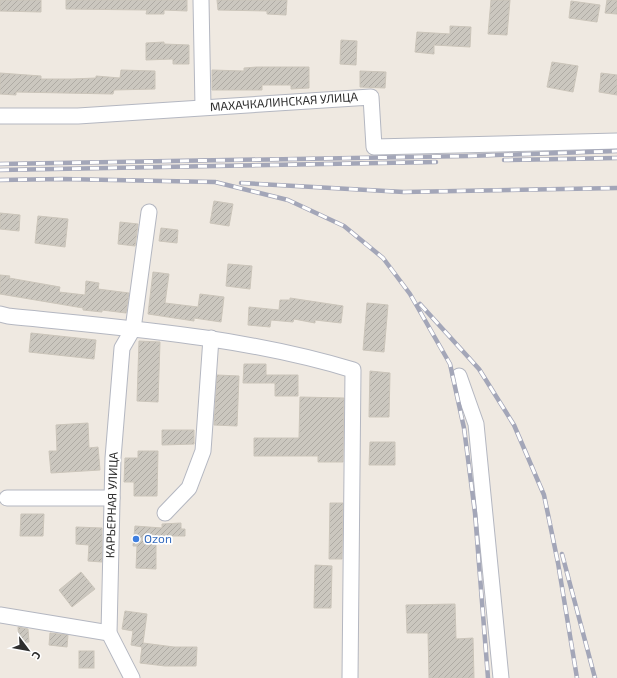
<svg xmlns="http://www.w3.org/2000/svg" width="617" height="678" font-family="'Exo 2',sans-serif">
	<defs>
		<pattern id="building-hatch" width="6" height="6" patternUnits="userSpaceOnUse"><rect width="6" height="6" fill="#cbc7bf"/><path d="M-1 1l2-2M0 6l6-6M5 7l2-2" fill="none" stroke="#afaba4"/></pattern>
	</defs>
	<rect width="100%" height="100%" fill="#efe9e1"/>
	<!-- building -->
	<g fill="url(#building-hatch)" stroke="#cbc5ba">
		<path d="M0 0H41V12L0 11Z"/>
		<path d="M66 0H187V11L164 10V14H146L147 10 66 9Z"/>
		<path d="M217 0H287L286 15 267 14V11L218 10Z"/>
		<path d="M491 0H510L507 35 488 34Z"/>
		<path d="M607 0H617V14L605 13Z"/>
		<path d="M571 1 600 5 597 22 569 18Z"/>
		<path d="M450 26 471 27 470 47 434 45V54L415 52 417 32 450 34Z"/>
		<path d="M341 40 357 41 356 65 340 64Z"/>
		<path d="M164 42V44L189 45V64H173V59L146 60V43Z"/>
		<path d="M552 62 578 66 573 92 547 87Z"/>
		<path d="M257 67H309V88L291 89V85H262V90H212V70L244 71V68Z"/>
		<path d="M121 70 155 71V89L114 90 113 94 16 92V95L0 94V73L41 76V79H72L96 78V76L120 78Z"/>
		<path d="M360 71 386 72 385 88 360 87Z"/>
		<path d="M601 73 617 75V95L599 92Z"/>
		<path d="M214 201 233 204 229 226 210 223Z"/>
		<path d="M0 213 20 215 19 231 0 229Z"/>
		<path d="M38 216 68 219 65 247 35 243Z"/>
		<path d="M120 222 138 224 135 246 118 244Z"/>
		<path d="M161 228 178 230 177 243 159 241Z"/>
		<path d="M228 264 252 266 250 289 226 286Z"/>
		<path d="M153 272 169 274 165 303 198 307 200 294 224 297 221 322 194 318V321L148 314Z"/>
		<path d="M0 275 10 276 9 278 60 287 59 292 85 295 86 281 99 283 98 289 129 293 126 313 102 310V312L83 310V308L0 294Z"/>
		<path d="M290 298 343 306 341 323 315 320V323L294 319 293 322 271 320 270 327 248 325 249 307 279 310 280 300H290Z"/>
		<path d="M367 303 388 305 384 352 363 350Z"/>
		<path d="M31 333 96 340 94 359 29 352Z"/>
		<path d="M139 341 160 342 158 402 137 401Z"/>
		<path d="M244 364H266V375H298V396H275V383H243Z"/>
		<path d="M370 371 390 373 389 417H369Z"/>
		<path d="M217 375 239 376 237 426 214 425Z"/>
		<path d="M300 397 344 398 343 462H318V456H254V438H299Z"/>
		<path d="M88 423 89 448 98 447 100 470 51 473 49 451H57L56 425Z"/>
		<path d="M162 430H194V444L162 445Z"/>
		<path d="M370 442H395V465H369Z"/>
		<path d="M138 451H158L157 496H134V482H124L125 458H138Z"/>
		<path d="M330 503H343L342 559H329Z"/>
		<path d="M21 514H44L43 536H20Z"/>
		<path d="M181 523V529H185V536H156V569L136 568 137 546H133L135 526 162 528V524Z"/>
		<path d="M76 527 102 528V562L88 561 89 545 76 544Z"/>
		<path d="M315 565 332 566 331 608H314Z"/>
		<path d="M81 572 95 589 72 607 59 590Z"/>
		<path d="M455 604 456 639 473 638 474 678H429L428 633H407L406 605Z"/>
		<path d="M125 611 147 614 143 643 174 647H197L196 666H165L140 663 142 647 131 645 133 631 122 629Z"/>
		<path d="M18 627 28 629 29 642 19 643Z"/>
		<path d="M50 633 68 635 67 647 49 645Z"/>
		<rect x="79" y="651" width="15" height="17"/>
	</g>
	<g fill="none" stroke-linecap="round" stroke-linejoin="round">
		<!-- minor casing -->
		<g stroke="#b4b7c1" stroke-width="17">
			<g id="minor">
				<path d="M201 0 203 107"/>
				<path d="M0 116H78L371 97 374 147 617 141"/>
				<path d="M0 314 8 316C124 328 241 336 353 370L350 678"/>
				<path d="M459 376 476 424 501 678"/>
				<path d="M7 498H112"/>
				<path d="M165 513 189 488 203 451 211 338"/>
				<path d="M0 615 109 633"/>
				<path d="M132 678 109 633 113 458 122 348 133 329 149 212"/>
			</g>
		</g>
		<!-- minor -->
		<use href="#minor" stroke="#fff" stroke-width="15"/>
		<!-- rail casing -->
		<g stroke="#a3a6b8" stroke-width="4.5">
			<g id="rail">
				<path d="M504 160 617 158"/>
				<path d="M0 164 468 156 617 151"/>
				<path d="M0 170 436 162"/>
				<path d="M0 180 62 179 215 182 288 200 344 226 383 258 410 294 450 364 464 428 475 513 488 678"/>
				<path d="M241 183 404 192 617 188"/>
				<path d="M420 304 479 369 514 425 544 495 558 563 577 678"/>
				<path d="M562 554 595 678"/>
			</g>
		</g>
		<!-- rail -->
		<use href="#rail" stroke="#fff" stroke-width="3" stroke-dasharray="9" stroke-linecap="butt"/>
	</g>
	<!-- markers -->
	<circle fill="#3f7fe0" stroke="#fff" stroke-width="1.5" cx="136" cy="539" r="4"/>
	<g text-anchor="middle" stroke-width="3.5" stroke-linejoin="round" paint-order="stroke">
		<!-- street labels -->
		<g font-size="12" fill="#2e2e2e" stroke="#fff">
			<text transform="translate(284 102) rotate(-4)" y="4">МАХАЧКАЛИНСКАЯ УЛИЦА</text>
			<text transform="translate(112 505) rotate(-88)" y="4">КАРЬЕРНАЯ УЛИЦА</text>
		</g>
		<!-- shop labels -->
		<g font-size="12" fill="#366cbe" stroke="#fff" text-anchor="start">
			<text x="144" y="543">Ozon</text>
		</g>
	</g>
	<!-- north arrow -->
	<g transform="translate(28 650) rotate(122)" stroke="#ffffff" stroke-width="3" paint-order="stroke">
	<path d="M0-3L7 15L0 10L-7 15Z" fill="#2e2e2e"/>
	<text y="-6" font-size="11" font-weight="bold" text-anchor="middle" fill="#2e2e2e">С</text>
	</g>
</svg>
